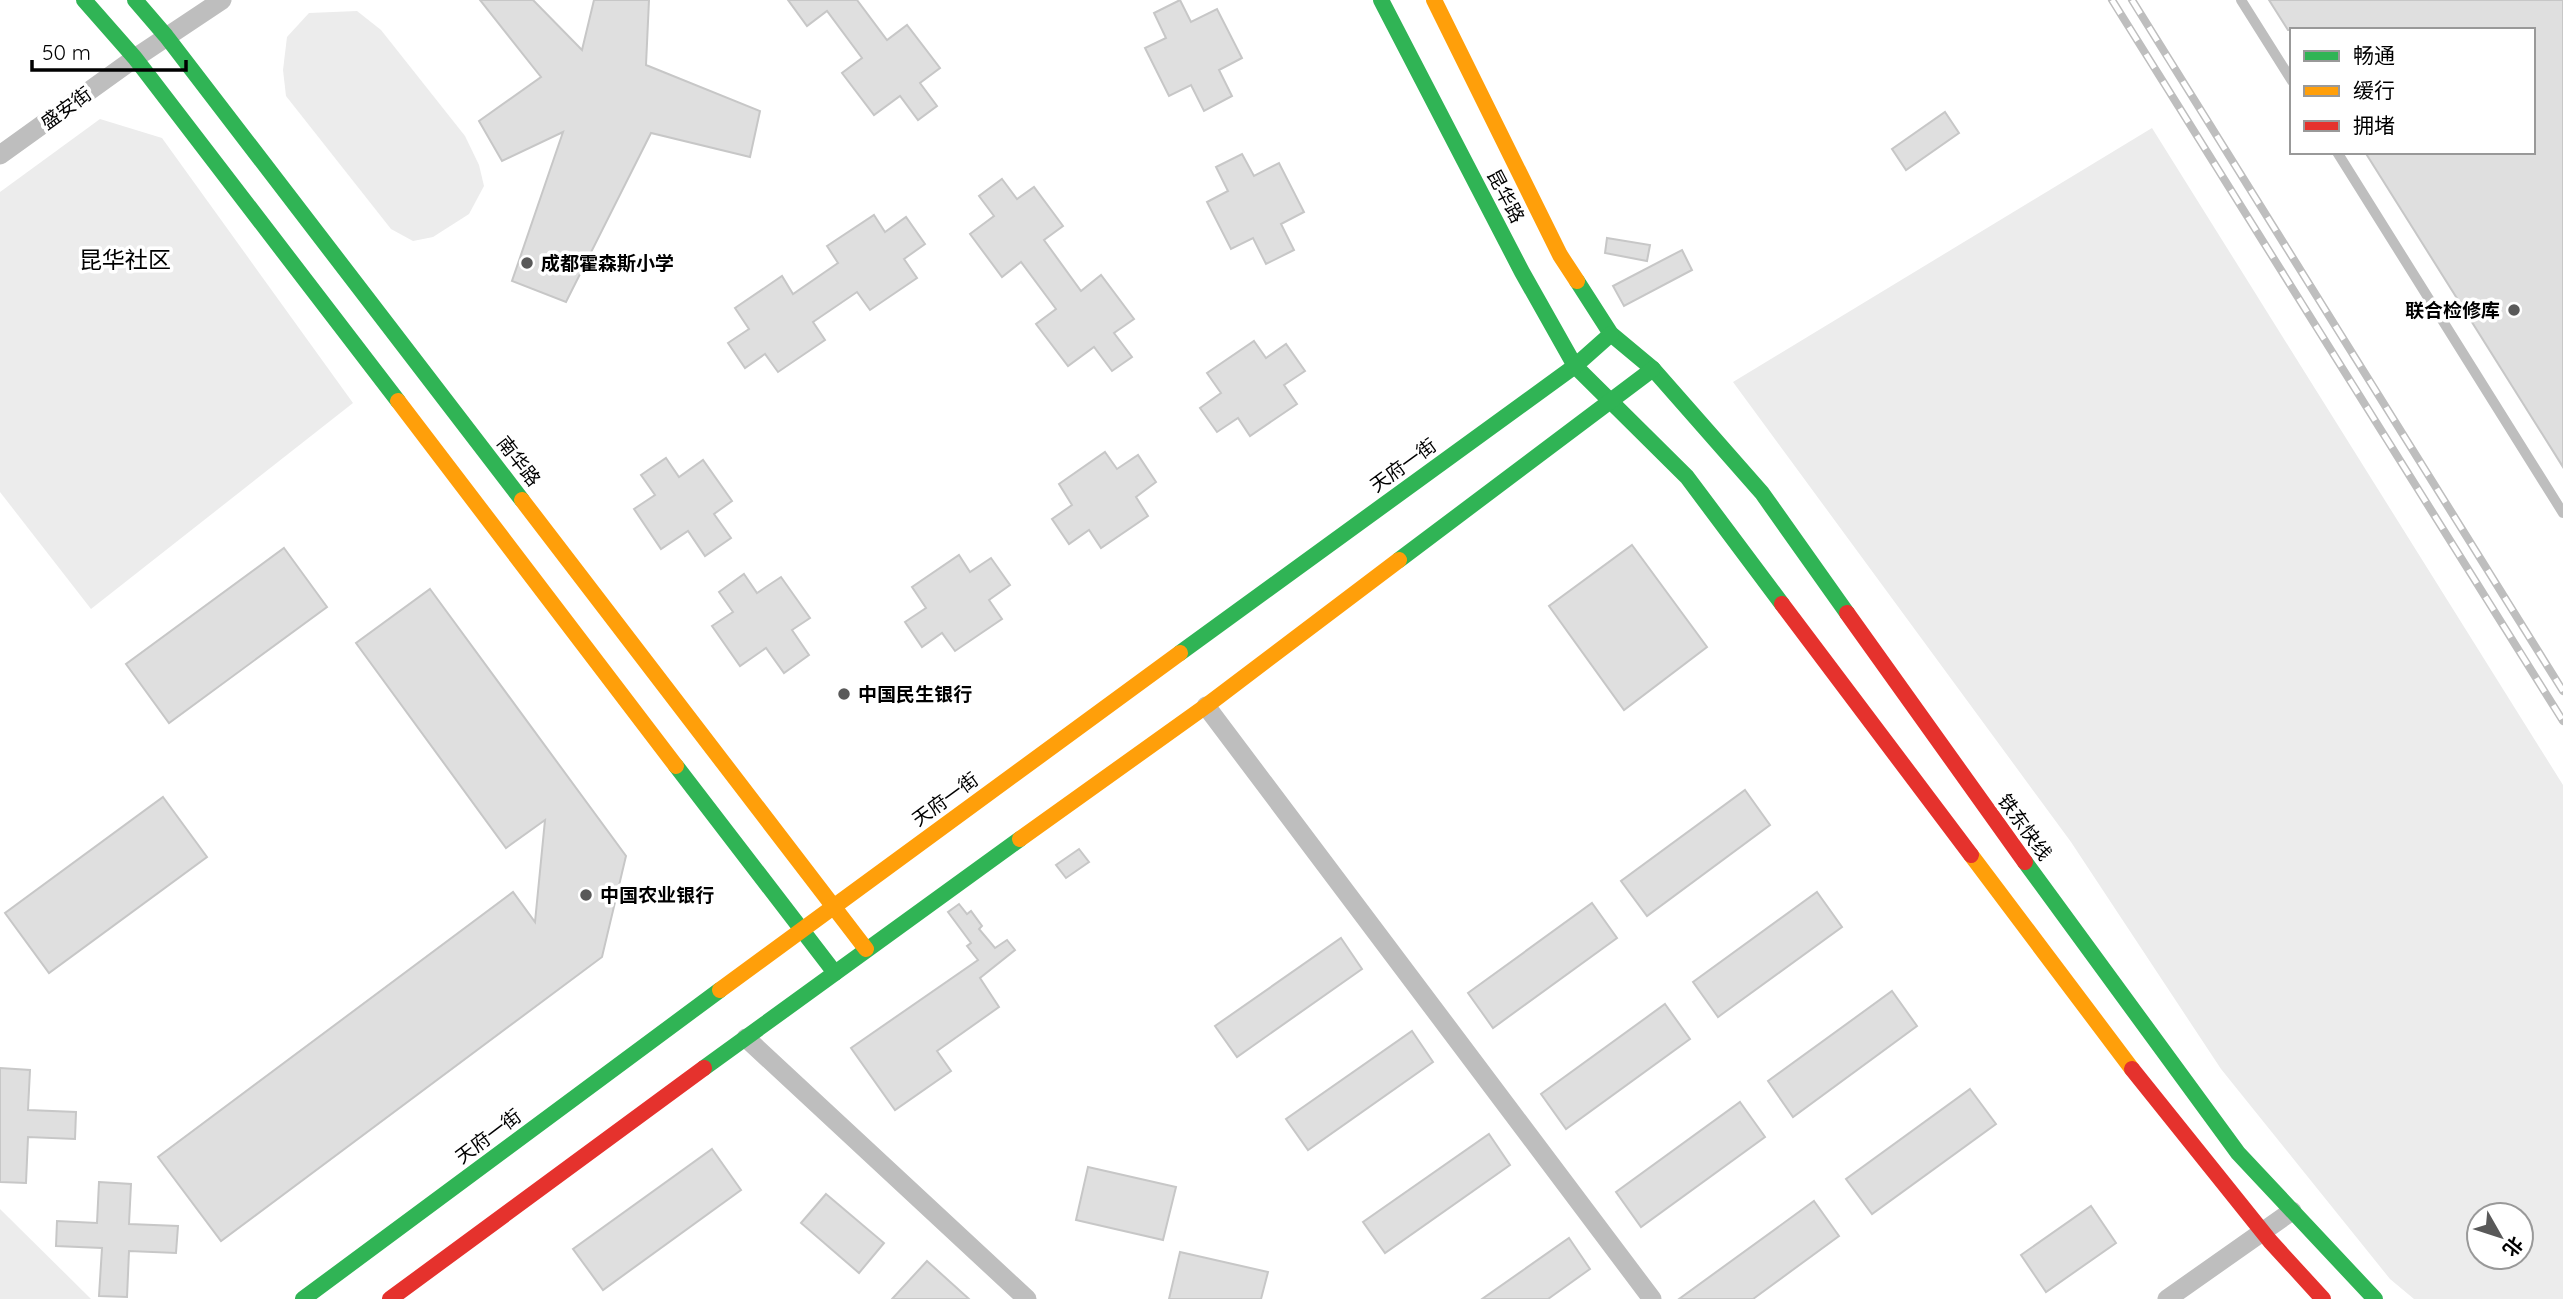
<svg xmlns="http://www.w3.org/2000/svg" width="2563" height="1299" font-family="Quicksand,'Noto Sans SC',sans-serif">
	<rect width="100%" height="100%" fill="#fff"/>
	<!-- green -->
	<g fill="#ececec" fill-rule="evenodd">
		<path d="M357 11 381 30 465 136 479 165 484 186 469 214 433 237 413 241 391 229 286 96 283 70 287 37 309 13Z"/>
		<path d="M100 119 162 138 353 403 91 609 0 492V192Z"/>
		<path d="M2152 128 2563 785V1299H2414L2390 1279 2221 1069 2071 842 1733 382ZM2521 1215V1257H2479V1215Z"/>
		<path d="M0 1209 91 1299H0Z"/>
	</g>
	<!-- building -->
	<g fill="#dfdfdf" stroke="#c7c7c7" stroke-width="2">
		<path d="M480 0H533L582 50 594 0H649L646 65 760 111 750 157 651 133 566 302 512 281 563 132 502 161 479 121 541 77Z"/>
		<path d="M788 0H857L887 40 907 25 940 68 920 83 937 106 918 120 900 96 874 115 842 73 862 58 827 11 807 26Z"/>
		<path d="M1180 0 1191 22 1217 9 1242 58 1219 70 1232 96 1204 111 1191 85 1169 96 1145 48 1166 38 1154 13Z"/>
		<path d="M2269 0H2563V467L2365 152H2533V30H2288Z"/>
		<path d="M1945 112 1959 133 1906 170 1892 149Z"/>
		<path d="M1242 154 1254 176 1279 163 1304 212 1281 224 1294 250 1266 264 1253 238 1231 249 1207 202 1228 191 1216 167Z"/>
		<path d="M1002 179 1017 199 1034 187 1063 226 1044 240 1081 291 1101 275 1134 319 1114 333 1132 357 1112 371 1094 347 1068 366 1036 324 1056 309 1021 262 1002 277 970 234 994 216 979 196Z"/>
		<path d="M874 215 885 232 906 217 925 244 904 259 917 278 870 310 857 292 813 322 825 340 778 372 765 354 745 368 728 343 749 329 735 308 782 276 793 294 838 263 827 246Z"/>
		<path d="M1607 238 1650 245 1647 261 1605 253Z"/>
		<path d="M1682 250 1692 270 1624 306 1613 286Z"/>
		<path d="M1254 341 1266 358 1286 344 1305 371 1284 385 1297 404 1250 436 1238 418 1217 432 1200 408 1221 393 1207 373Z"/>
		<path d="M1105 452 1117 469 1138 455 1156 482 1136 497 1148 516 1101 548 1089 530 1069 544 1052 519 1072 505 1059 484Z"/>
		<path d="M666 458 679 477 703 460 732 501 714 514 731 538 705 556 688 531 661 549 634 509 655 495 641 475Z"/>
		<path d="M1632 545 1707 647 1624 710 1549 606Z"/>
		<path d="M284 548 327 607 169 723 126 664Z"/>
		<path d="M959 555 970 572 991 558 1010 585 989 600 1002 619 955 651 942 633 922 647 905 622 926 608 912 587Z"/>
		<path d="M744 574 757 593 781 577 810 618 792 630 809 655 784 673 766 648 740 666 712 626 733 612 719 592Z"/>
		<path d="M430 589 626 856 602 957 221 1241 158 1157 513 892 535 922 545 820 506 848 356 643Z"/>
		<path d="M1745 790 1770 825 1647 916 1621 881Z"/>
		<path d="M163 797 207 857 49 973 5 913Z"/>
		<path d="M1079 849 1089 862 1066 878 1056 865Z"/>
		<path d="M1817 892 1842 927 1718 1017 1693 982Z"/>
		<path d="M1592 903 1617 938 1493 1028 1468 993Z"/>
		<path d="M959 904 967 914 971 911 982 926 979 929 995 948 1007 940 1015 950 980 978 999 1007 937 1051 951 1071 895 1110 851 1048 978 960 967 946 971 943 948 912Z"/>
		<path d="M1341 938 1362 969 1237 1057 1215 1026Z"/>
		<path d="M1892 991 1917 1026 1793 1117 1768 1081Z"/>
		<path d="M1665 1004 1690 1039 1566 1129 1541 1094Z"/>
		<path d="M1412 1031 1433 1062 1308 1150 1286 1119Z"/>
		<path d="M0 1068 30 1070 28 1110 76 1112 75 1139 28 1137 26 1183 0 1182Z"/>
		<path d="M1970 1089 1996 1124 1872 1214 1846 1179Z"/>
		<path d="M1740 1102 1765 1137 1641 1227 1616 1192Z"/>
		<path d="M1489 1134 1510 1165 1385 1253 1363 1222Z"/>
		<path d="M712 1149 741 1190 603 1290 573 1249Z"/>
		<path d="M1088 1167 1176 1187 1163 1240 1076 1220Z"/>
		<path d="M99 1182 131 1184 129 1224 178 1226 176 1253 129 1251 127 1297 99 1296 102 1248 56 1246 57 1221 97 1223Z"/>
		<path d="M826 1194 884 1243 859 1273 801 1223Z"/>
		<path d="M1814 1201 1839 1236 1753 1299H1679Z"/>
		<path d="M2091 1206 2116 1243 2046 1292 2021 1255Z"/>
		<path d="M1569 1238 1590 1269 1548 1299H1482Z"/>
		<path d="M1180 1252 1268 1272 1261 1299H1169Z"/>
		<path d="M927 1261 969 1299H892Z"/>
	</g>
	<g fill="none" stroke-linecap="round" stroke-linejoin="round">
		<!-- lane -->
		<g stroke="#bebebe" stroke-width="10">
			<path d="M2241 0 2292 81"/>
			<path d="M2337 152 2563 513"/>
		</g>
		<!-- street -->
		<g stroke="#bebebe" stroke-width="19">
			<path d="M0 155 135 58 222 0"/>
			<path d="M1206 706 1652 1299"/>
			<path d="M746 1038 1027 1299"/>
			<path d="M2167 1299 2292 1211"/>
		</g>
		<!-- fast -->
		<g stroke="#30b455" stroke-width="16">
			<path d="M84 0 135 58 398 401"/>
			<path d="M135 0 166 36 522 500"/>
			<path d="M1381 0 1522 272 1575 366 1687 477 1782 604"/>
			<path d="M1577 281 1611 334 1653 369 1762 493 1847 613"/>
			<path d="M1399 560 1653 369"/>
			<path d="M1180 653 1575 366 1611 334"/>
			<path d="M676 766 835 973"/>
			<path d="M2025 862 2238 1153 2375 1299"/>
			<path d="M704 1068 1020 839"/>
			<path d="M303 1299 720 990"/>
		</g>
		<!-- slow -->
		<g stroke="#ff9f0a" stroke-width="16">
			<path d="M1434 0 1560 255 1577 281"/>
			<path d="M398 401 676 766"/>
			<path d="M522 500 866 949"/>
			<path d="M1020 839 1206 706 1399 560"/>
			<path d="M1971 855 2132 1069"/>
			<path d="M720 990 1180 653"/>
		</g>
		<!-- jam -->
		<g stroke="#e5322d" stroke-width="16">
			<path d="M1782 604 1971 855"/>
			<path d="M1847 613 2025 862"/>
			<path d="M2132 1069 2270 1241 2323 1299"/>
			<path d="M390 1299 704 1068"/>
		</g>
		<!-- rail casing -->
		<g stroke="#bebebe" stroke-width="8">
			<g id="rail">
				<path d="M2112 0 2563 721"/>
				<path d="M2132 0 2563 691"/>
			</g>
		</g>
		<!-- rail -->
		<use href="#rail" stroke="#fff" stroke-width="5" stroke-dasharray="16" stroke-linecap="butt"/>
	</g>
	<!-- markers -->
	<g fill="#595959" stroke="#fff" stroke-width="2.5">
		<circle cx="527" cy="263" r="7"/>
		<circle cx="2514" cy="310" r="7"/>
		<circle cx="844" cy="694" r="7"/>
		<circle cx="586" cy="895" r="7"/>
	</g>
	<g text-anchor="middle" stroke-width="7" stroke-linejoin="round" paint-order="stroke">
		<!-- street labels -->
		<g font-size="19" fill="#000" stroke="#fff">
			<text transform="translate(66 108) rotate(-36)" y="7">盛安街</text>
			<text transform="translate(1506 196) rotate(62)" y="7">昆华路</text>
			<text transform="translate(519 461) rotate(52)" y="7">南华路</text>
			<text transform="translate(1403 465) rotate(-36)" y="7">天府一街</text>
			<text transform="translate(945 799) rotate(-36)" y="7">天府一街</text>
			<text transform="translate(2025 827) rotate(54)" y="7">铁东快线</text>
			<text transform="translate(488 1136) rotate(-37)" y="7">天府一街</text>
		</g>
		<!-- poi labels -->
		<g font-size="19" font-weight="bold" fill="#000" stroke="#fff" text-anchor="start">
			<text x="541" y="270">成都霍森斯小学</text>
			<text x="2500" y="317" text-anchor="end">联合检修库</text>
			<text x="858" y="701">中国民生银行</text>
			<text x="600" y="902">中国农业银行</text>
		</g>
		<!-- quarter labels -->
		<g font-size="23" fill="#000" stroke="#fff">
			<text x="125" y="268">昆华社区</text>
		</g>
	</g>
	<!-- legend -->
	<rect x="2290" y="28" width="245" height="126" fill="#ffffff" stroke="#999999" stroke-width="2"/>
	<rect x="2304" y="51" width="35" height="10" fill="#30b455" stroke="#999999" stroke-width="2"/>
	<text x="2353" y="63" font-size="21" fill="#000000">畅通</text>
	<rect x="2304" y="86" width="35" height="10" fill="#ff9f0a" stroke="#999999" stroke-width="2"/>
	<text x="2353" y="98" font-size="21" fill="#000000">缓行</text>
	<rect x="2304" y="121" width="35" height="10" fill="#e5322d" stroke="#999999" stroke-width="2"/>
	<text x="2353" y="133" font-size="21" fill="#000000">拥堵</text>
	<!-- north arrow -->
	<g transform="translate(2500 1236) rotate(129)"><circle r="33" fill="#ffffff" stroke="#999999" stroke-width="2"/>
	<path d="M0-5L12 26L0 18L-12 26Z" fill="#595959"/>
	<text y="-10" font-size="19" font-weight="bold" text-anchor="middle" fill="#000000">北</text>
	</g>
	<!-- scale -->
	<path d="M32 60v10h154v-10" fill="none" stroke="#000000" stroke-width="3.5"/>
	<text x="42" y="60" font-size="21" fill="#000000" stroke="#ffffff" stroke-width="5" paint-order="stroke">50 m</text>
</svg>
